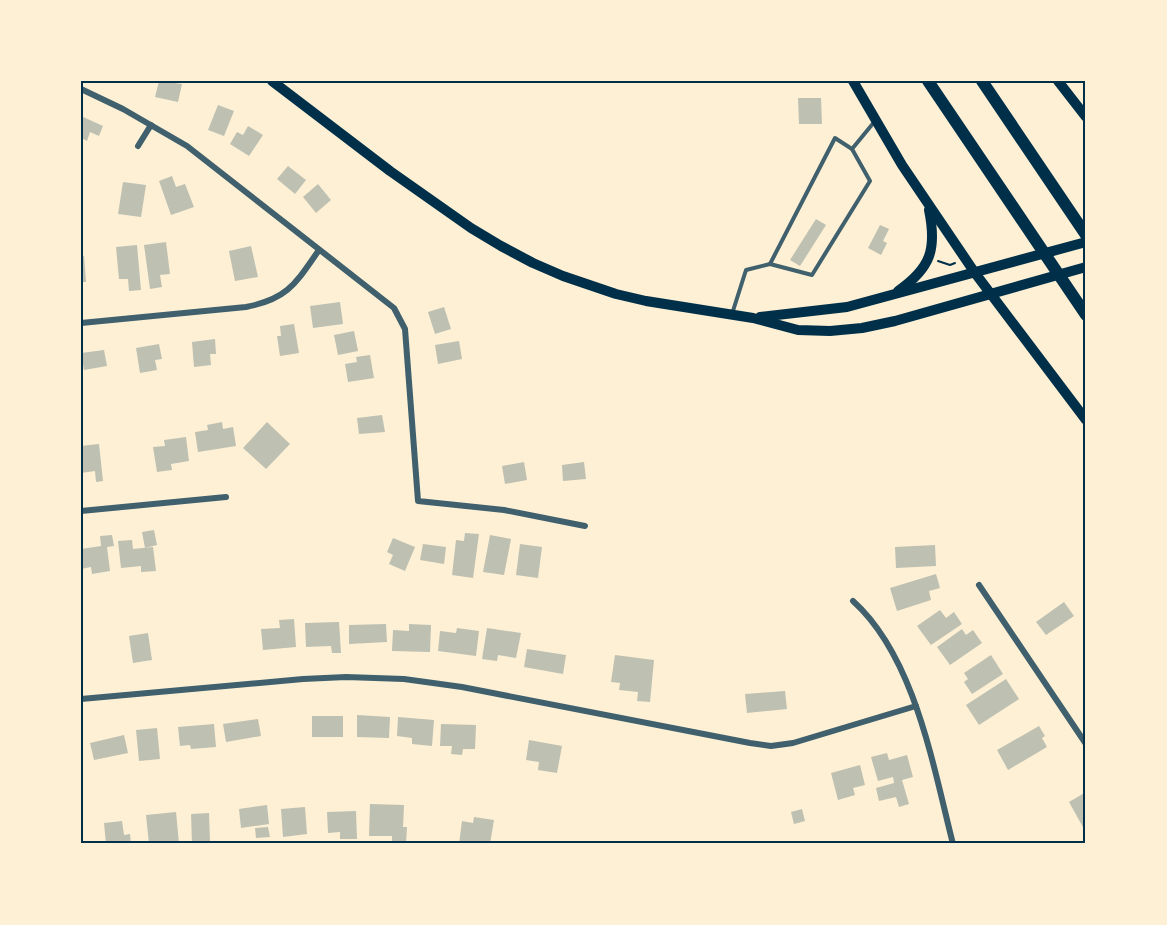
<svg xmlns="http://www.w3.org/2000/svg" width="1167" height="925" font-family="'Times New Roman',serif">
	<rect width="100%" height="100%" fill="#fdf0d5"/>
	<!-- building -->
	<g fill="#bec0b2">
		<path d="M159 81 182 84 178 102 155 97Z"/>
		<path d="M798 98H821L822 124H799Z"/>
		<path d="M218 105 234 111 224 136 208 130Z"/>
		<path d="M81 116 103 126 99 136 90 132 87 141 81 138Z"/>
		<path d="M248 126 263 135 249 156 230 144 237 132 243 135Z"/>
		<path d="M288 166 306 180 295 194 277 179Z"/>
		<path d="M172 176 176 187 185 184 194 207 171 215 159 181Z"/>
		<path d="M123 182 146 185 141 217 118 214Z"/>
		<path d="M318 184 331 200 316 213 303 197Z"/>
		<path d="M816 219 826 225 800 266 790 260Z"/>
		<path d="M880 225 889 229 883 241 887 243 881 255 868 248Z"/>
		<path d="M166 242 170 274 160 275 162 287 150 289 144 245Z"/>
		<path d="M137 245 141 290 129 291 128 279H119L116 247Z"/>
		<path d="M251 246 258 277 235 281 229 251Z"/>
		<path d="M84 256 86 282H81V257Z"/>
		<path d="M340 302 343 324 313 328 310 306Z"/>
		<path d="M444 307 451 329 435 334 428 312Z"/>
		<path d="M294 324 299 353 280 356 277 336H281L280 326Z"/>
		<path d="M354 331 358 351 338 355 334 335Z"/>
		<path d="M215 339 216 354H210L211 365 194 367 192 342Z"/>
		<path d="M459 341 462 359 438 364 435 345Z"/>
		<path d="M159 344 162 359 155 360 157 370 140 373 136 348Z"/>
		<path d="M104 350 107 366 84 370 81 353Z"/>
		<path d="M370 355 374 378 348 382 345 364 357 362 356 357Z"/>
		<path d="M382 415 385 432 359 434 357 418Z"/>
		<path d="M222 422 223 429 233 427 236 446 198 452 195 432 208 430 207 425Z"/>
		<path d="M267 422 290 444 266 469 243 448Z"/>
		<path d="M186 437 189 461 171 464 172 470 157 472 153 447 165 446 164 440Z"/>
		<path d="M99 444 103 481 96 482 95 471 81 473V446Z"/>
		<path d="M524 462 527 480 505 484 502 466Z"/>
		<path d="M584 462 586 479 563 481 562 465Z"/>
		<path d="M154 530 157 545 145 548 142 532Z"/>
		<path d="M465 533 479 534 473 578 452 575 456 540 464 541Z"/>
		<path d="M112 535 114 546 107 547 110 571 92 574 91 567 81 569V549L101 546 100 536Z"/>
		<path d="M490 535 511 539 504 575 483 572Z"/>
		<path d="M393 538 415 547 405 571 389 564 393 555 387 552Z"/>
		<path d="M132 540 133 549 153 547 156 571 141 572V566L121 568 118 541Z"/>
		<path d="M423 544 446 547 444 564 420 560Z"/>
		<path d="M520 544 542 547 538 578 516 575Z"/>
		<path d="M935 545 936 566 896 568 895 547Z"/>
		<path d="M936 574 940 588 929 591 931 600 897 611 890 588Z"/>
		<path d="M1064 602 1074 616 1046 635 1036 622Z"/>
		<path d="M940 610 946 618 954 612 962 624 931 645 917 626Z"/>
		<path d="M294 619 296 647 263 650 261 629 280 628 279 620Z"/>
		<path d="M339 622 341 653H332L331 646 306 647 305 623Z"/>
		<path d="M386 624 387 642 349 644V625Z"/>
		<path d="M409 624 431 625 430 652 392 651 393 630 409 631Z"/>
		<path d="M457 628 479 631 476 656 438 651 440 631 456 633Z"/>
		<path d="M487 628 521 633 516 658 498 655 497 661 482 659Z"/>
		<path d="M962 629 966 635 973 630 982 643 950 665 937 647Z"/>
		<path d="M148 633 152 660 133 663 129 636Z"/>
		<path d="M527 649 566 655 563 674 524 667Z"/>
		<path d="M615 655 654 660 650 702 637 701 638 692 619 690 620 683 611 682Z"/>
		<path d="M991 655 1003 674 972 694 964 682 968 679 964 673Z"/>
		<path d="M1006 679 1019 699 979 725 966 705Z"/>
		<path d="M785 691 787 709 747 713 745 694Z"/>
		<path d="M357 715 390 717 389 738 357 737Z"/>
		<rect x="312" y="716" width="31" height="21"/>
		<path d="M398 717 434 720 432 746 412 744V738L397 736Z"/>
		<path d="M258 719 261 736 226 742 223 724Z"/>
		<path d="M214 724 216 747 191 749 190 745 180 746 178 727Z"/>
		<path d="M441 724 476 725 475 749H463L462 755 451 754 452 746H440Z"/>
		<path d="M1039 726 1045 736 1042 738 1047 747 1008 770 997 750Z"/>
		<path d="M157 728 160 759 139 761 136 730Z"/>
		<path d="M124 735 128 753 94 760 90 743Z"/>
		<path d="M529 740 562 746 557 773 538 770 539 762 526 760Z"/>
		<path d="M887 753 889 760 907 755 913 777 902 780 909 804 899 807 896 797 879 801 876 788 894 783 893 777 878 781 871 757Z"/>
		<path d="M860 765 865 785 853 788 855 795 838 800 831 773Z"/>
		<path d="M1086 792V828L1084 829 1069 802Z"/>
		<path d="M370 804 404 805 403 827H407L406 843H392V836H369Z"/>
		<path d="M267 805 269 824 241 828 239 809Z"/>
		<path d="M305 807 307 834 283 837 281 809Z"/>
		<path d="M802 809 805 821 794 824 791 812Z"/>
		<path d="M356 811 357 839H340V832L328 833 327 812Z"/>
		<path d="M176 812 179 844H149L146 815Z"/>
		<path d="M209 813 210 842 218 841V844H192L191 814Z"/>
		<path d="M474 817 494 820 490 844H459L462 821 473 823Z"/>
		<path d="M122 821 124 835 130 834 131 844H106L104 823Z"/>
		<path d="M268 827 270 837 256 838 255 828Z"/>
	</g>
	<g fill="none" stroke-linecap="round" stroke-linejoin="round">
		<!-- path -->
		<path stroke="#003049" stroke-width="2" d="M938 261 950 265 955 263"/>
		<!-- service -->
		<g stroke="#3f606c" stroke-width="4">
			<path d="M770 264 835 138 852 149"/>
			<path d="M732 314 746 270 770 264 812 275 870 181 852 149 875 121"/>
		</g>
		<!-- minor -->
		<g stroke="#3f606c" stroke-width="6">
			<path d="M81 89 123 109 187 146 394 308 405 329 418 501 504 510 585 526"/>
			<path d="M138 146 151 125"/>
			<path d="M81 323 246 307C288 299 296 283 319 250"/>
			<path d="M81 511 226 497"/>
			<path d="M979 585 1086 744"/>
			<path d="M853 601C915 657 933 766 953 844"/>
			<path d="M81 699 303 679 346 677 404 679 462 687 750 743 771 746 793 743 916 706"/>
		</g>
		<!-- secondary -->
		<g stroke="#003049" stroke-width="10">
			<path d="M272 81 390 171 471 228 501 246 533 263 563 276 616 294 646 301 753 318 798 330 830 331 862 328 895 321 1086 267"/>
			<path d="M853 81 902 165 975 273 1086 420"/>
			<path d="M1058 81 1086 117"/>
			<path d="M898 291C931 268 937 249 929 210"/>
			<path d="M760 317 847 307 1086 242"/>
		</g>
		<!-- motorway -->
		<g stroke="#003049" stroke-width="12">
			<path d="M928 81 1086 315"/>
			<path d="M982 81 1086 235"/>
		</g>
	</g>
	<!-- border -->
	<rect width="1167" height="925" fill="none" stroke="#fdf0d5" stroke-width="165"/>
	<rect x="82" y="82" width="1002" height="760" fill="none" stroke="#003049" stroke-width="2"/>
</svg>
